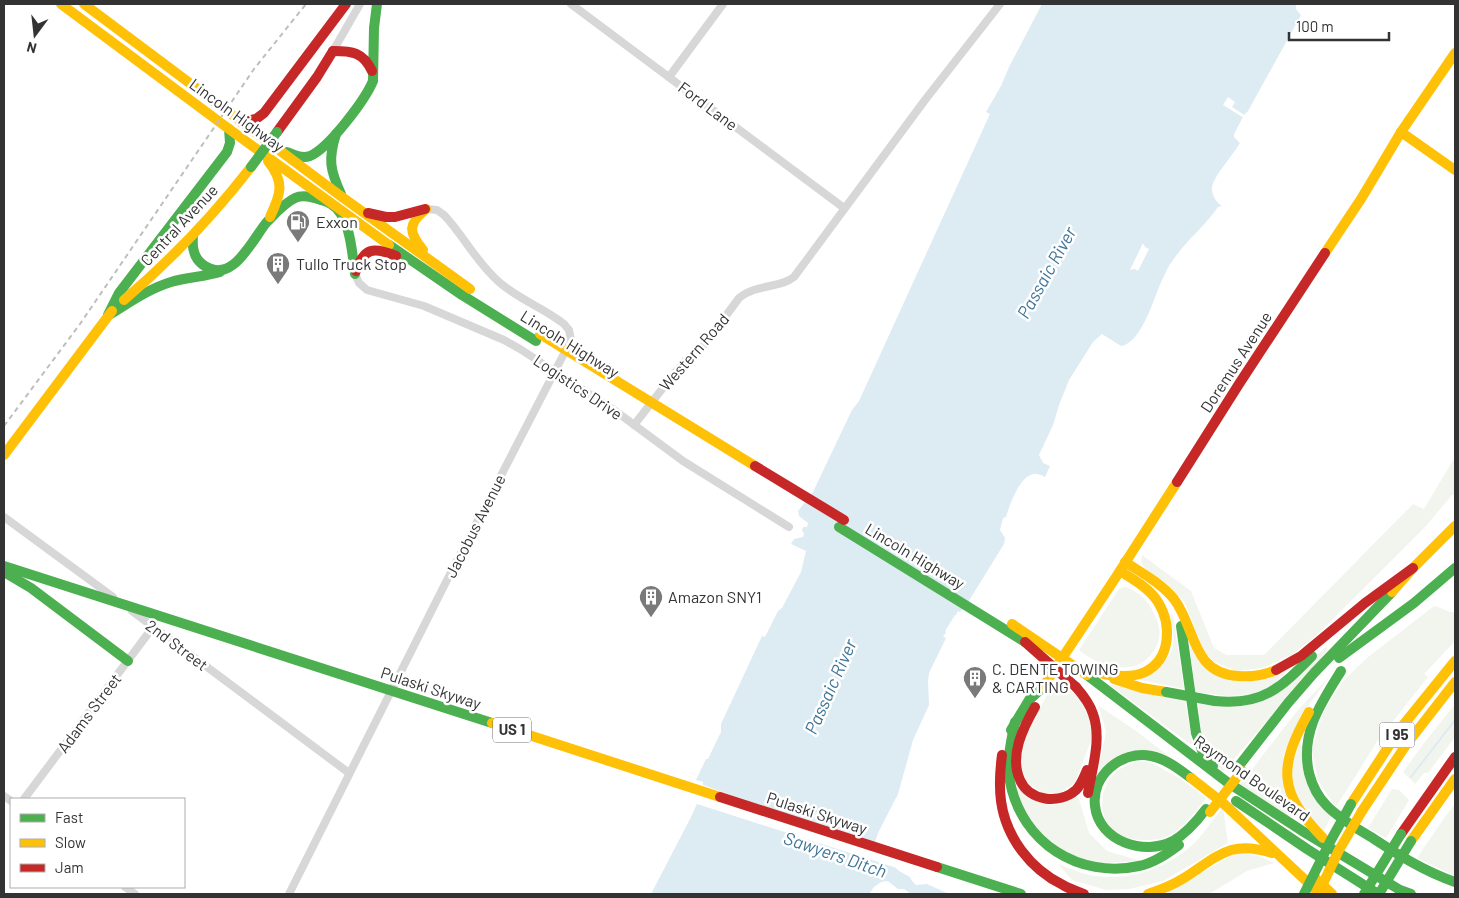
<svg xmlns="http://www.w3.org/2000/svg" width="1459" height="898" font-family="Barlow,sans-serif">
	<rect width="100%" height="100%" fill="#fff"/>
	<!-- green -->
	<g fill="#f1f5ed">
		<path d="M1455 457V495H1452L1425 527 1316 636 1290 656 1262 668 1237 671 1214 662 1200 647 1193 623 1184 601 1166 583 1146 569 1141 563 1142 555 1191 591 1214 648 1227 655H1264L1413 504 1424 509Z"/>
		<path d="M1126 587C1140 593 1149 601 1155 616 1161 629 1162 639 1153 652 1136 678 1099 667 1079 650L1119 589Z"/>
		<path d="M1434 606C1442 607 1447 613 1455 612V641L1424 674 1428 677 1378 740 1336 807 1318 781 1312 751 1323 713 1342 682 1367 658Z"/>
		<path d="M1173 615 1184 689 1136 679C1169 660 1180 658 1170 616Z"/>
		<path d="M1189 638 1209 672 1288 670 1271 687 1249 695 1227 696 1195 692Z"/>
		<path d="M1326 647 1328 650 1221 774 1202 739 1198 703 1270 697Z"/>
		<path d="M1329 677 1300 717 1283 756 1295 813 1291 817 1239 786 1297 711Z"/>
		<path d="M1056 678 1079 698 1090 719 1092 738 1075 783 1057 794 1043 793 1030 785 1022 773 1020 760 1028 731Z"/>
		<path d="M1108 684 1185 701 1193 746Z"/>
		<path d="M1455 704V737L1428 773H1424L1415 784 1403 772 1425 742Z"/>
		<path d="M1099 706 1136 731 1174 760 1139 751 1098 771 1106 732Z"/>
		<path d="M1300 742 1332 815 1323 832C1308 817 1288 791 1292 768 1293 759 1298 750 1300 742Z"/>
		<path d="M1138 761 1152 763 1181 779 1206 798C1196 811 1183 829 1168 836 1156 842 1131 841 1119 835 1095 821 1098 783 1120 769 1125 766 1132 764 1138 761Z"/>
		<path d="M1016 786 1042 804 1059 805 1078 796 1089 833 1107 851 1141 861 1091 864 1064 853 1036 831 1019 803Z"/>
		<path d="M1392 789 1399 790 1409 800 1386 838 1368 828Z"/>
		<path d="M1455 804V876L1417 858 1447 814Z"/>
		<path d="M1223 807 1228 843 1163 881 1129 889 1106 890 1072 880 1058 864C1069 868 1082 874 1094 876 1129 881 1165 869 1191 846 1202 837 1213 819 1223 807Z"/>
		<path d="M1239 851C1252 853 1262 857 1274 863L1247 871 1209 894H1165Z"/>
	</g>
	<!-- water -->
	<path fill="#ddebf3" d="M1042 4H1296V9L1301 15 1248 111 1244 115 1234 134V137L1240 143C1232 156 1220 169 1214 181 1209 190 1214 201 1222 206L1218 207C1205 226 1186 241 1173 260 1168 266 1165 274 1162 280 1154 297 1142 343 1121 346L1102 334 1093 342 1069 380 1059 405 1053 425 1039 455 1043 463 1050 466 1045 477C1042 476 1038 473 1034 474 1020 475 1009 506 1006 517L1003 518 1000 530 1005 538 1004 544 965 607 960 612 958 611 956 615H955L945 631 946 632 943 637 946 638 929 673 928 681 929 705 913 740 898 794 878 833 875 842 873 852 894 866 899 871 910 877 912 881 916 885 927 884 949 894H911L904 889H898L889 882 886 881 881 882 874 887 869 894H651L690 819 696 806 703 784V782L696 780 706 759H708L721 732V724L762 636 765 637 778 611 782 608 801 572 806 551 791 544 794 539 803 537 804 534 802 530 803 527H807L808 523 799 516 798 511 813 492 852 410 859 401 990 114 986 112 1001 86 1009 67Z"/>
	<!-- pier -->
	<g fill="#fff">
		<path d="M1228 97 1235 102 1232 107 1246 116 1244 118 1223 105Z"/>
		<path d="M1143 243 1145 247 1149 249 1138 271 1135 269 1130 270Z"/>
		<path d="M701 784 876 851 882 858 895 864 900 869 694 803Z"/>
	</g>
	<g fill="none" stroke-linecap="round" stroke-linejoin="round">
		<!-- stream -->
		<path stroke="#ddebf3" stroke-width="2" d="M1411 777 1455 720"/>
		<!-- street -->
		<g stroke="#d7d7d7" stroke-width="8">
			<path d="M571 4 844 208"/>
			<path d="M333 51 360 4"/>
			<path d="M669 77 723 4"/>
			<path d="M355 274 359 283 367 290 424 306 504 340 520 349 614 410 683 461 789 527"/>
			<path d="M634 425 673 375 684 362 705 344 739 298C756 284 781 288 794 277L925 100 1000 4"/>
			<path d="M4 517 113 597"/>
			<path d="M132 611 349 773"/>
			<path d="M4 796 11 801"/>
			<path d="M24 799 153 627"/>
			<path d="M125 887 135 894"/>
			<path d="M289 894 446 582 571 340 569 330 564 324C544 308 518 299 499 282 476 262 464 236 444 215L437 210 426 209"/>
		</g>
		<!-- fast -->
		<g stroke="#4caf50" stroke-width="10">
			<path d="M336 134C328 159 330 170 341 194"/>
			<path d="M287 152C294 155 302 159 310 156 329 148 365 100 373 81L374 28 377 4"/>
			<path d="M193 236C192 246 193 257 202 264 231 287 251 242 266 223 274 215 284 203 295 198 303 194 313 197 321 200 324 201 328 202 331 204 351 216 352 254 355 274"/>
			<path d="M389 245 462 295 536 341"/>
			<path d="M108 315 119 293 227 152 230 143 229 129"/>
			<path d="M109 315C129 303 148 289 171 282 187 277 204 277 220 272"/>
			<path d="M839 527 1025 642"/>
			<path d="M4 572 31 588 128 661"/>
			<path d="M1181 626 1196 733 1203 753 1213 766"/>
			<path d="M1339 658 1414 603 1455 568"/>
			<path d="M1341 671C1321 703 1300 733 1309 773 1312 785 1319 798 1327 806 1341 820 1358 829 1374 839 1400 856 1426 872 1455 882"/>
			<path d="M1087 675 1227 782 1307 834 1400 890 1411 894"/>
			<path d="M1215 701C1262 706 1281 688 1312 656"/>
			<path d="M1015 722C1011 741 1006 763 1010 782 1022 843 1079 879 1139 866 1154 863 1167 854 1179 845"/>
			<path d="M1011 730 1029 700 1043 687"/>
			<path d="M1238 767 1288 703 1314 673 1392 592"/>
			<path d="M1191 778C1179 769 1166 759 1151 756 1121 750 1091 776 1095 806 1099 842 1145 856 1173 841 1187 833 1197 821 1206 809"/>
			<path d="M1236 801 1307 849 1375 892"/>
		</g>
		<!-- slow -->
		<g stroke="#ffc107" stroke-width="10">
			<path d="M61 4 229 129 389 245"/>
			<path d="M84 4 342 197 470 289"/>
			<path d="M1401 132 1455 170"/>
			<path d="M268 161C285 182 281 194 270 217"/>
			<path d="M423 250C408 232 408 224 426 209"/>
			<path d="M1325 253 1361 199 1401 132 1455 53"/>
			<path d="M124 300C171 260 213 216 251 167"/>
			<path d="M4 455 112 311"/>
			<path d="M1125 562C1142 573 1161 583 1174 599 1196 628 1191 673 1238 676 1251 677 1263 676 1276 670"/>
			<path d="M1392 592 1413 568 1455 526"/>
			<path d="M1103 674C1116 676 1132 678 1145 672 1171 659 1172 625 1158 602 1149 588 1134 580 1120 571"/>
			<path d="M1114 679 1142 688 1166 692"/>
			<path d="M1043 687 1116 577 1177 482"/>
			<path d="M1309 712C1278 767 1278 792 1323 838"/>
			<path d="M1191 778 1223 803 1317 891"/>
			<path d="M1351 804 1400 729 1455 661"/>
			<path d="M1362 811 1406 745 1455 682"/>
			<path d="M1411 841 1455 779"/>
			<path d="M1315 878 1332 894"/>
			<path d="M1148 894C1160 890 1173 885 1184 878 1217 857 1230 839 1272 853"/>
		</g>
		<!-- jam -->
		<g stroke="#c62828" stroke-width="10">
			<path d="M333 51C352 51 363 52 372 71"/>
			<path d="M241 122 256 119 264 113 346 4"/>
			<path d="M277 132 317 77 333 51"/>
			<path d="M368 213 386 217H395L425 209"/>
			<path d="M356 271C364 247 374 247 396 256"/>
			<path d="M1177 482 1239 384 1325 253"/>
			<path d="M1276 670 1301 656 1365 603 1413 568"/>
			<path d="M1076 687C1083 695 1090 704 1093 714 1102 739 1092 768 1088 793"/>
			<path d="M1035 707C1023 728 1009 756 1020 780 1029 801 1059 805 1076 790 1081 785 1084 777 1087 770"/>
			<path d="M1002 755C1000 770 999 786 1001 801 1006 837 1030 869 1063 885 1069 889 1077 891 1084 894"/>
			<path d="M1401 834 1455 757"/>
		</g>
		<!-- rail -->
		<path stroke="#bebebe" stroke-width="2" stroke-dasharray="5 4" stroke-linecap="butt" d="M4 426 80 324 254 69 306 4"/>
		<!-- fast-bridge -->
		<g stroke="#4caf50" stroke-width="10">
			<path d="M251 167 277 132"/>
			<path d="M4 566 492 723"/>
			<path d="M1166 692 1215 701"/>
			<path d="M937 867 1021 894"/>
			<path d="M1304 894 1331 840 1351 804"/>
			<path d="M1364 894 1401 834"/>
			<path d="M1379 894 1411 841"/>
		</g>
		<!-- slow-bridge -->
		<g stroke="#ffc107" stroke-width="10">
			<path d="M540 334 755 466"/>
			<path d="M1012 624 1087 675"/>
			<path d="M492 723 720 797"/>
			<path d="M1210 812 1242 771"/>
			<path d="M1318 894 1339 850 1362 811"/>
		</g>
		<!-- jam-bridge -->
		<g stroke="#c62828" stroke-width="10">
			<path d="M755 466 844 520"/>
			<path d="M1025 642 1076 687"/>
			<path d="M720 797 937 867"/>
		</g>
	</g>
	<!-- icons -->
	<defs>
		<g id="fuel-pin" transform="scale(1.25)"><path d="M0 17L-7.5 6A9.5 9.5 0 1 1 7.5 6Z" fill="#7a7a7a" stroke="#fff"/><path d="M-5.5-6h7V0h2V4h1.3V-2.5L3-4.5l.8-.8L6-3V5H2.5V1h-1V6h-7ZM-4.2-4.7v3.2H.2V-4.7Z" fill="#fff"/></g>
		<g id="building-pin" transform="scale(1.25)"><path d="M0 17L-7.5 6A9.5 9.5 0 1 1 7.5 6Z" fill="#7a7a7a" stroke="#fff"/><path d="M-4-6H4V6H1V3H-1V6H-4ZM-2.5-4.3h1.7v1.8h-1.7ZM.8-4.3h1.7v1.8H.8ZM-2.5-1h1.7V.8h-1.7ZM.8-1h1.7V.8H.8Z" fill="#fff"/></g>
	</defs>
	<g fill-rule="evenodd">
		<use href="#fuel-pin" x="298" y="222"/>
		<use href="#building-pin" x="278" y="264"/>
		<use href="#building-pin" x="651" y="597"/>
		<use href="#building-pin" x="975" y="678"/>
	</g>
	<g text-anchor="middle" stroke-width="5" stroke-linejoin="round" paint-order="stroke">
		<!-- shield labels -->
		<g fill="#fff" stroke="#707070" stroke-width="1">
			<rect x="493" y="717.5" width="38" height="25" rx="4"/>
			<rect x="1379.5" y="722.5" width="35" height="25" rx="4"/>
		</g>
		<g font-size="15" font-weight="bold" fill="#333">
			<text x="512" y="735">US 1</text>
			<text x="1397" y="740">I 95</text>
		</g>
		<!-- street labels -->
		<g font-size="16" fill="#333" stroke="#fff">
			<text transform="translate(708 106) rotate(37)" y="6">Ford Lane</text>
			<text transform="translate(237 115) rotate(36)" y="6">Lincoln Highway</text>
			<text transform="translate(179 225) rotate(-47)" y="6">Central Avenue</text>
			<text transform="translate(570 344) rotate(32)" y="6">Lincoln Highway</text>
			<text transform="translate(694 352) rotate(-49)" y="6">Western Road</text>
			<text transform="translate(1236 362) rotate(-57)" y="6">Doremus Avenue</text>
			<text transform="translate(578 387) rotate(34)" y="6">Logistics Drive</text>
			<text transform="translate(475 526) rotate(-63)" y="6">Jacobus Avenue</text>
			<text transform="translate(915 556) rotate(31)" y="6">Lincoln Highway</text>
			<text transform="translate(177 645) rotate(37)" y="6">2nd Street</text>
			<text transform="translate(431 688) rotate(18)" y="6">Pulaski Skyway</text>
			<text transform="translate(89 713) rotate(-53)" y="6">Adams Street</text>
			<text transform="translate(1252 778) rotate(35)" y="6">Raymond Boulevard</text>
			<text transform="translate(817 813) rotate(18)" y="6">Pulaski Skyway</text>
		</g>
		<!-- poi labels -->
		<g font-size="16" fill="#333" stroke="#fff" text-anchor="start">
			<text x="316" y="228">Exxon</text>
			<text x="296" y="270">Tullo Truck Stop</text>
			<text x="668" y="603">Amazon SNY1</text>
			<text x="992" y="675">C. DENTE TOWING<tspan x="992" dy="18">&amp; CARTING</tspan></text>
		</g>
		<!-- water labels -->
		<g font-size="18" font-style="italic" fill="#3f7597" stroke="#fff">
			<text transform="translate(1047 273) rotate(-61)" y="6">Passaic River</text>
			<text transform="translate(831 687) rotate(-66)" y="6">Passaic River</text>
			<text transform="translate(835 855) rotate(19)" y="6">Sawyers Ditch</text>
		</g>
	</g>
	<!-- border -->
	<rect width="1459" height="898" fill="none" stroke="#333333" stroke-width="10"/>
	<!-- legend -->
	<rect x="10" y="798" width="175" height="90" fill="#ffffff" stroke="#adadad"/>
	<rect x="20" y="814" width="25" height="8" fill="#4caf50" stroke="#adadad"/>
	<text x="55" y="823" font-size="15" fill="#333333">Fast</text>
	<rect x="20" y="839" width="25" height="8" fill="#ffc107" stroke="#adadad"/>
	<text x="55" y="848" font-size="15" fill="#333333">Slow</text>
	<rect x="20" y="864" width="25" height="8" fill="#c62828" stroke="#adadad"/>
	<text x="55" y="873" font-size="15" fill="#333333">Jam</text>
	<!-- north arrow -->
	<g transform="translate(35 35) rotate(195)" stroke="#ffffff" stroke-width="4" paint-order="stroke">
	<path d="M0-4L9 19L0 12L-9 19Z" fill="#333333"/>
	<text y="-8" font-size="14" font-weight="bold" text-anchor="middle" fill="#333333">N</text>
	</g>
	<!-- scale -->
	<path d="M1289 32v8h100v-8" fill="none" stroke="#333333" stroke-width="2.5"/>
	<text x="1296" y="32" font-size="15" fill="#333333" stroke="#ffffff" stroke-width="4" paint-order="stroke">100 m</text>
</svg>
